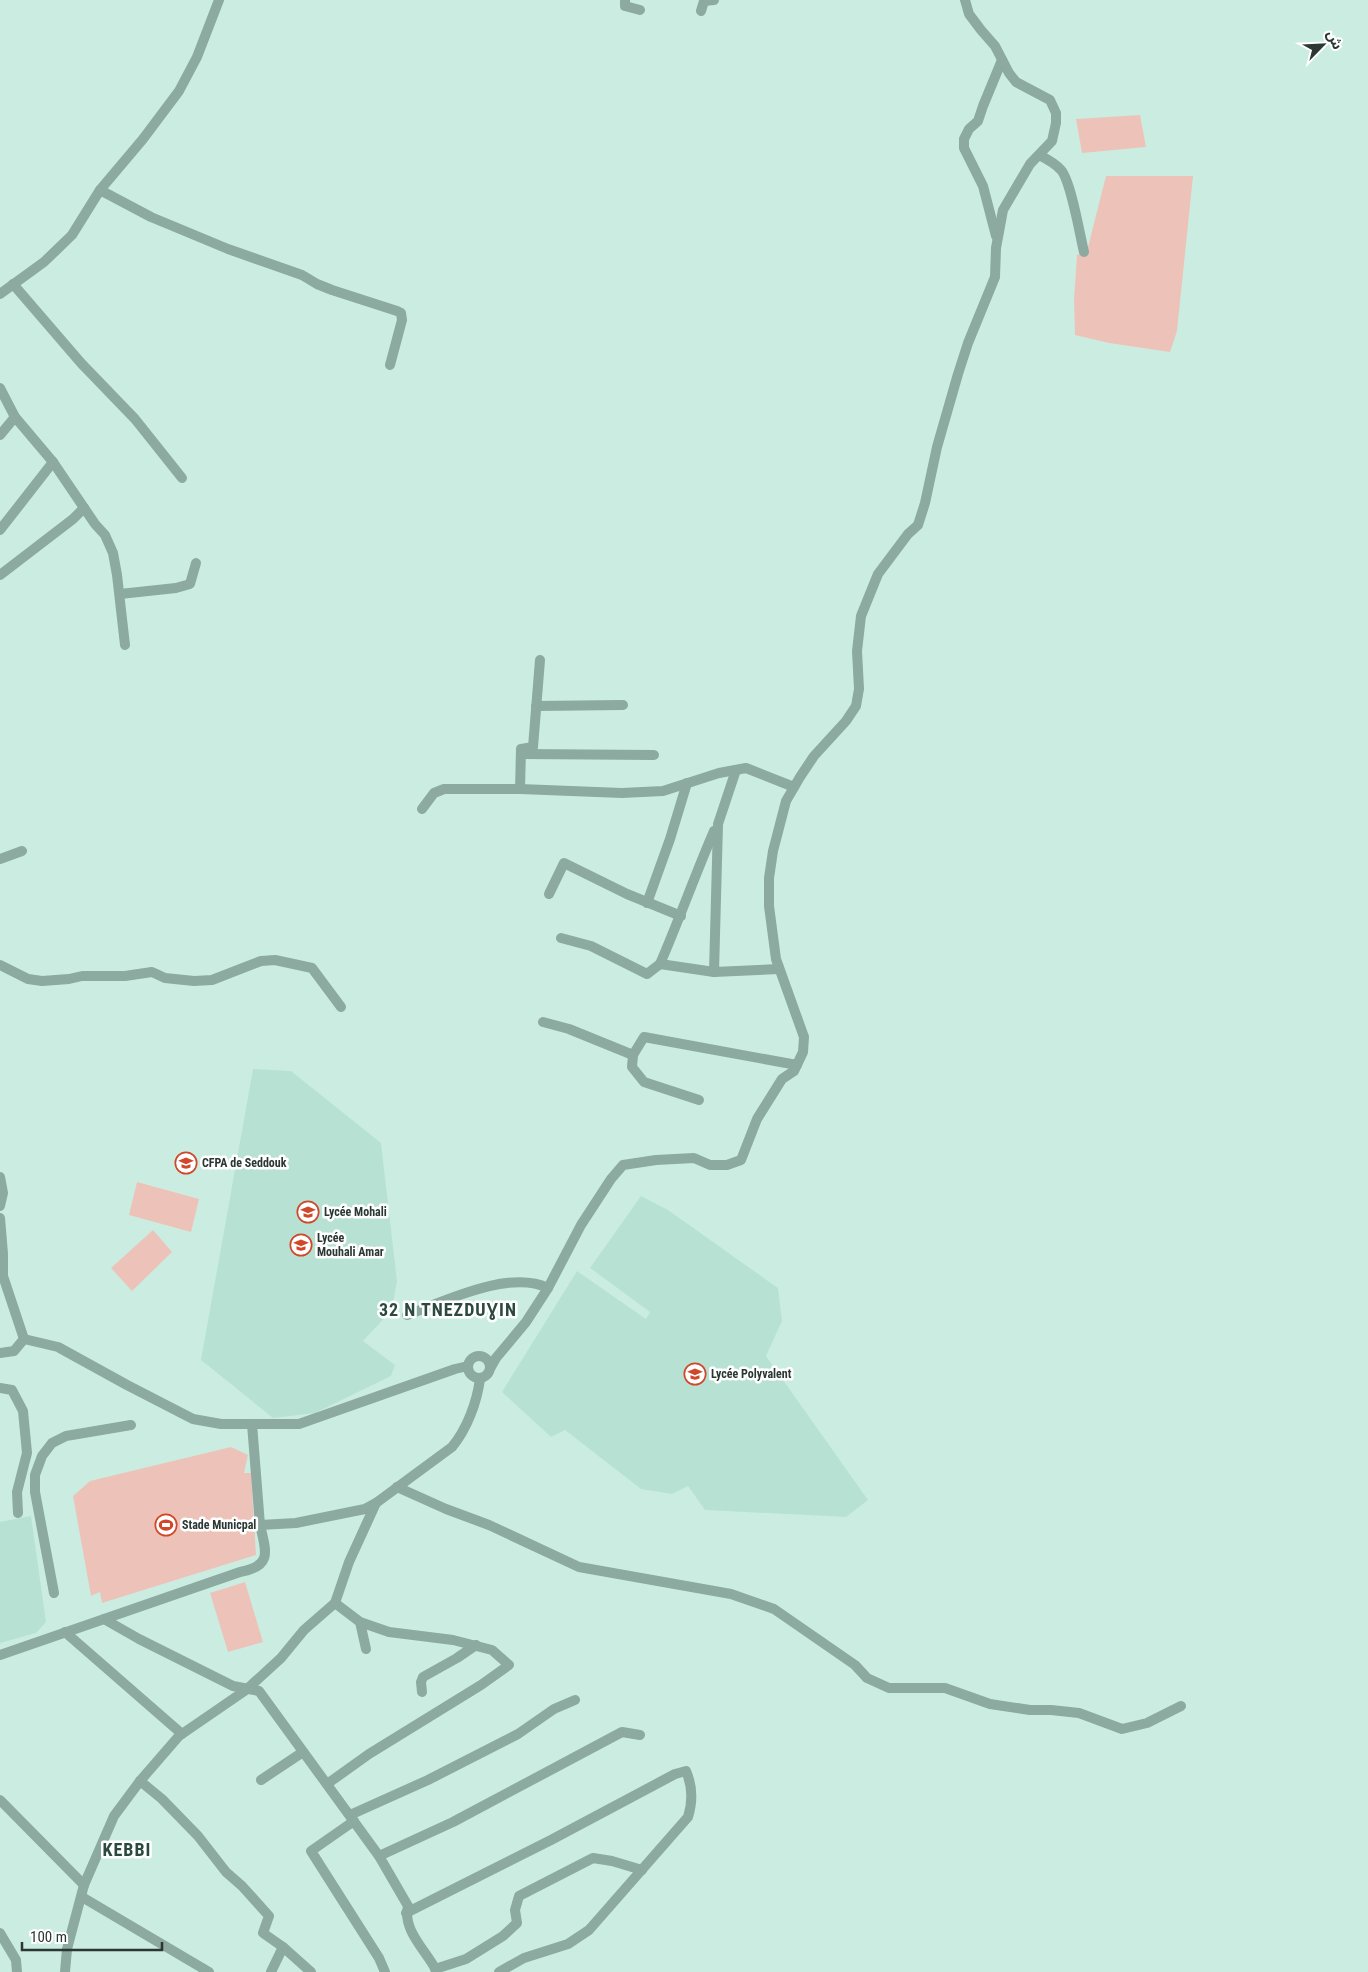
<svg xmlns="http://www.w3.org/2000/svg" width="1368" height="1972" font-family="'Roboto Condensed','Noto Sans Arabic',sans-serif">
	<rect width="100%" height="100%" fill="#cbede1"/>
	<!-- built -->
	<g fill="#b7e2d3">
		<path d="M253 1069 291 1071 381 1143 397 1281 392 1310 363 1341 395 1365 391 1376 315 1413 273 1418 201 1360Z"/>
		<path d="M641 1196 668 1210 778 1288 782 1321 766 1356 868 1500 846 1517 705 1510 688 1486 672 1494 641 1489 565 1430 551 1437 502 1392 577 1271 646 1319 650 1312 590 1268Z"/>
		<path d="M31 1516 46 1622 36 1633 0 1643V1522Z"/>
	</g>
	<!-- green -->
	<g fill="#edc3b9">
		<path d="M1140 115 1146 147 1082 153 1076 119Z"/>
		<path d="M1106 176H1193L1177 331 1170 352 1109 343 1075 335 1074 300 1077 255 1087 251Z"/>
		<path d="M137 1182 199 1199 191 1232 129 1215Z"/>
		<path d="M153 1230 172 1252 132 1291 111 1268Z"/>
		<path d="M231 1447 248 1455 244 1473H251L256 1555 102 1603 100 1592 91 1596 73 1496 90 1481Z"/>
		<path d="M245 1582 263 1642 228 1652 210 1593Z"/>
	</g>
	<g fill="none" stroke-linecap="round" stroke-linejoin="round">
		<!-- minor -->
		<g stroke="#8caa9f" stroke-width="10">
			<path d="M625 0V6L640 10"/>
			<path d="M701 11 704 1 714 0"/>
			<path d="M1039 155C1047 159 1055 163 1061 170 1071 181 1080 236 1084 252"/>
			<path d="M100 190 151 217 228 249 302 275 317 284 332 290 397 311 401 313 402 320 390 365"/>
			<path d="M996 236 983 186 964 148V139L969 129 978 121 983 106 1002 60"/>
			<path d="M13 284 81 363 135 419 182 478"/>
			<path d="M0 294 44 262 72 235 100 190 143 139 179 91 197 57 219 0"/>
			<path d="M0 388 15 417 53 462 95 524 105 535 113 553 117 575 125 645"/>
			<path d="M0 435 15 417"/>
			<path d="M0 530 53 462"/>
			<path d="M0 575 73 519 84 508"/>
			<path d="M120 594 176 588 190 584 196 563"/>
			<path d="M536 706 623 705"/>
			<path d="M522 754 654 755"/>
			<path d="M520 789 521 749 533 747 540 660"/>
			<path d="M422 809 434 793 444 789H520L622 793 663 791 719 773 746 768 794 787"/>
			<path d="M0 859 22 851"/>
			<path d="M549 894 564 863 627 894 681 916"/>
			<path d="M647 903 670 839 687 783"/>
			<path d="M561 938 591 946 647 974 660 964 714 972 779 969"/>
			<path d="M660 964C679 920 695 875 714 831"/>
			<path d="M0 965 28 979 42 981 69 979 82 976H125L152 972 165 978 194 981 212 980 261 961 275 960 312 968 341 1007"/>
			<path d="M714 972 718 824 736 770"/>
			<path d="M543 1022 569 1029 633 1055 644 1037 797 1065"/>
			<path d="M633 1055 632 1067 644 1082 699 1100"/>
			<path d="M0 1177 3 1193 0 1206"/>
			<path d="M0 1218 3 1254V1276L24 1339 14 1351 0 1353"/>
			<path d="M407 1315C445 1301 510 1269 548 1288"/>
			<path d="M24 1339 58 1347 127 1385 193 1419 221 1424H299L455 1369 468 1366"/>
			<circle cx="479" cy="1367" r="11"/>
			<path d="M491 1367 496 1358 526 1322 548 1288 581 1225 611 1179 623 1165 656 1160 694 1158 710 1165H727L741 1160 757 1119 782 1079 794 1071 803 1052 804 1037 776 959 769 906V878L773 851 786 801 800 777 814 756 846 721 856 706 859 689 857 651 861 616 878 574 908 534 918 525 925 503 937 447 958 374 968 343 995 277 996 248 1003 210 1030 164 1052 141 1056 123V113L1050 100 1016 82 1009 73 995 46 981 30 969 14 965 0"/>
			<path d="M0 1388 12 1390 23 1411 27 1453 17 1492 18 1513"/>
			<path d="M252 1424 260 1525"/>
			<path d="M397 1487 446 1509 489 1525 579 1567 731 1594 774 1609 855 1665 867 1678 889 1688H945L990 1704 1030 1710H1051L1079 1713 1122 1729 1147 1723 1181 1706"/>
			<path d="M54 1593 35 1492V1475L42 1456 52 1443 66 1436 131 1425"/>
			<path d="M104 1619 139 1639 233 1686 259 1691 379 1856 408 1906C402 1931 427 1951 437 1972"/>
			<path d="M360 1622 366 1649"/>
			<path d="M65 1632 182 1734"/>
			<path d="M0 1655 240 1572C273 1566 266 1551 260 1525L296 1523 365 1509 376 1503 452 1447C467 1429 477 1402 480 1379"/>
			<path d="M422 1692 421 1682 423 1677 457 1658 476 1645"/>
			<path d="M261 1780 303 1752"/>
			<path d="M140 1781 162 1799 198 1836 226 1872 242 1886 269 1916 263 1933 283 1947 311 1972"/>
			<path d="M327 1784 369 1754 481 1685 509 1665 492 1650 453 1640 389 1632 360 1622 335 1603"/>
			<path d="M0 1800 84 1885"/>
			<path d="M350 1815 428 1780 518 1734 554 1709 575 1700"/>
			<path d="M354 1821 311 1851 379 1958 385 1972"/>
			<path d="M379 1856 453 1822 622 1732 640 1735"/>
			<path d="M82 1897 209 1972"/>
			<path d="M406 1913 551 1840 675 1774 686 1771C693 1787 693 1801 688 1817L589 1930 568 1944 524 1958 499 1972"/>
			<path d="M0 1933 16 1960 17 1972"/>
			<path d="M435 1969 466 1959 503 1936 517 1923 515 1910 519 1896 593 1858 612 1861 642 1870"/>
			<path d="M65 1972 67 1949 84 1885 114 1816 140 1781 179 1736 246 1690 281 1658 304 1630 335 1603 349 1562 376 1503"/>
			<path d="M271 1972 283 1947"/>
		</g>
	</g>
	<!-- icons -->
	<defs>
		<g id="university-ring" transform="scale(1.125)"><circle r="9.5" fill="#fff" stroke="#d1472a" stroke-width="1.5"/><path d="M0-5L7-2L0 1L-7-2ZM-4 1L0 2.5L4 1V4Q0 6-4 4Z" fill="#d1472a"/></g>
		<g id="school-ring" transform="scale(1.125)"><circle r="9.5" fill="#fff" stroke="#d1472a" stroke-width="1.5"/><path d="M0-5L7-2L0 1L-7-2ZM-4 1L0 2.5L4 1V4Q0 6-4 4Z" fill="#d1472a"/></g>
		<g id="stadium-ring" transform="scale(1.125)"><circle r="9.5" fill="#fff" stroke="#d1472a" stroke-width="1.5"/><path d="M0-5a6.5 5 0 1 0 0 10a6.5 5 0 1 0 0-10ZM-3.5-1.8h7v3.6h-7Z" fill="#d1472a"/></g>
	</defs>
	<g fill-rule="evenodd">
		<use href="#university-ring" x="186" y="1163"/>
		<use href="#school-ring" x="308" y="1212"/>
		<use href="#school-ring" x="301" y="1245"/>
		<use href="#school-ring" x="695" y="1374"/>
		<use href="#stadium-ring" x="166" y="1525"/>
	</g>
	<g text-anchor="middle" stroke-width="5" stroke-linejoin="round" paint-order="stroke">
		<!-- poi labels -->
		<g font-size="12" font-weight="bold" fill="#2a3732" stroke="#fff" text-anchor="start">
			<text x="202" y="1167">CFPA de Seddouk</text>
			<text x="324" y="1216">Lycée Mohali</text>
			<text x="317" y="1242">Lycée<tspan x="317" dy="14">Mouhali Amar</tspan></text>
			<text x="711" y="1378">Lycée Polyvalent</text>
			<text x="182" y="1529">Stade Municpal</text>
		</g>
		<!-- district labels -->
		<g font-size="18" font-weight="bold" letter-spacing="1" fill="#2c4940" stroke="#fff">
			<text x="448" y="1316">32 N TNEZDUƔIN</text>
			<text x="127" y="1856">KEBBI</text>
		</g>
	</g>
	<!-- north arrow -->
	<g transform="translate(1323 45) rotate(66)" stroke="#ffffff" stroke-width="4" paint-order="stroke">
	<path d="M0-4L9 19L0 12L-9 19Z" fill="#2a3732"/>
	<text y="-8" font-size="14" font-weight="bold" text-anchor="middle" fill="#2a3732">ش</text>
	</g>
	<!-- scale -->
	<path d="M22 1942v8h140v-8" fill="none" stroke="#2a3732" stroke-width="2.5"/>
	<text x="30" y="1942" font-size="15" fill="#2a3732" stroke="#ffffff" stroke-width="4" paint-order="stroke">100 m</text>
</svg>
